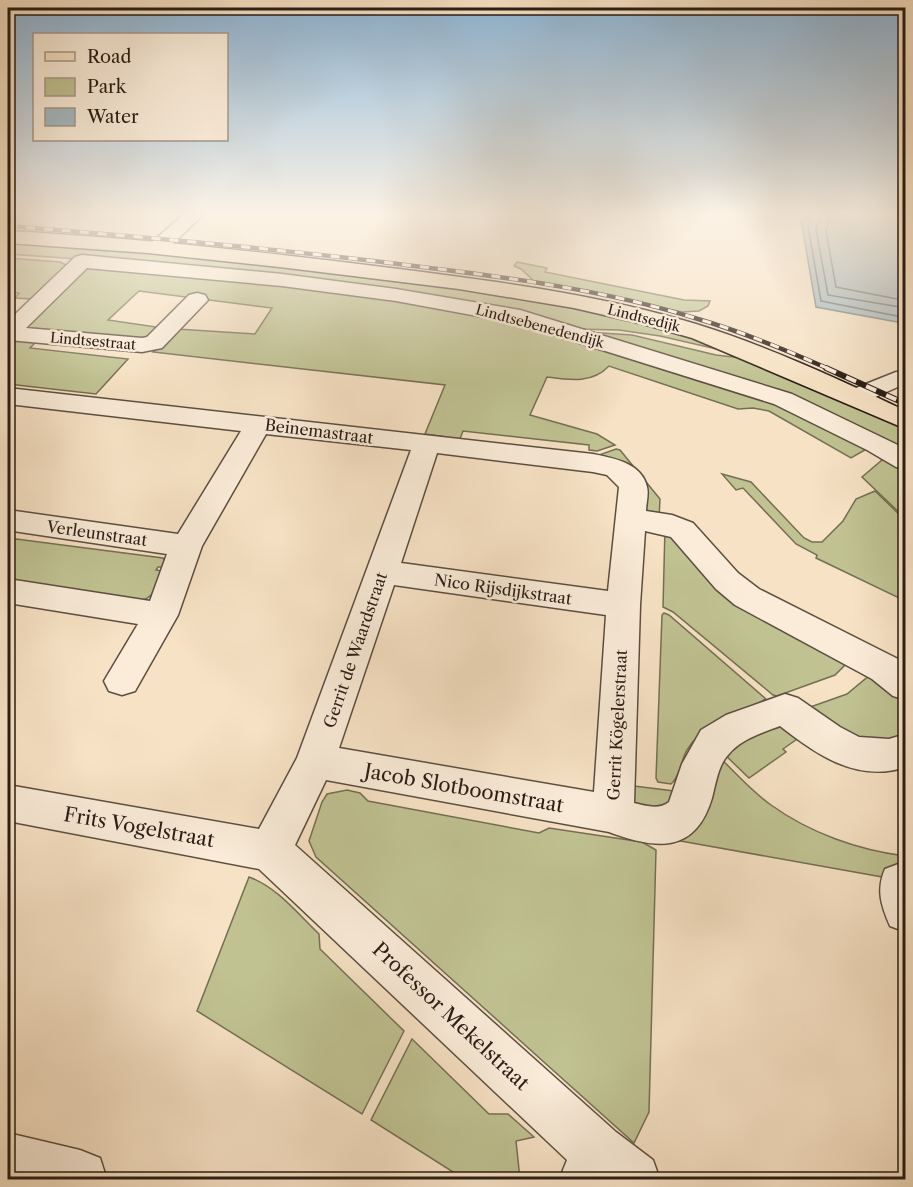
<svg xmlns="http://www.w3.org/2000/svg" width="913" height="1187" font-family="'Libre Caslon Text',serif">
	<rect width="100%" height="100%" fill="#f7e2c5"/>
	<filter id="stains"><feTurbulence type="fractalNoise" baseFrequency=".00333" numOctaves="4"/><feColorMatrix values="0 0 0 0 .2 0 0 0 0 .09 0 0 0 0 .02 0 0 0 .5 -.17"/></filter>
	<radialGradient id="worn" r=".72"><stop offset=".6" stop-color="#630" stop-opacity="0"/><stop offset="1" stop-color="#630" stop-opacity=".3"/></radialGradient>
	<!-- green -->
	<g fill="#c0c292" stroke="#746f54" stroke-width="1.5">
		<path d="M8 241C133 248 257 261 382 278 443 286 504 294 565 306 613 315 681 324 721 350L660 336 619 330 575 329 506 311 93 260 8 254Z"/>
		<path d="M8 258 60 262 66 265 31 299 15 298 19 293 8 292Z"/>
		<path d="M517 262 547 268 545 272 684 300 710 301 708 306 699 311 682 312 534 281 521 269 514 266Z"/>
		<path d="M83 267 344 292 499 316 743 389 870 447 851 458 769 411 753 408 738 409 609 366C592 384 569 380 547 377L530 415 597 434 615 445 597 451 589 450V445L463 431 460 439 425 434 445 385 153 352 177 329 255 334 272 308 139 291 108 320 163 328 151 340 31 330 24 328Z"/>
		<path d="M586 332 632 335 716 355 750 359 905 428V456L880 441Z"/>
		<path d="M19 339 38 340 30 348 128 359 96 394 8 384V345Z"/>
		<path d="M616 449 620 450 660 499 659 518 645 510 598 458 599 455Z"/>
		<path d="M888 455 905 466V518L862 477Z"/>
		<path d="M722 474 751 482 804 538 812 542H822L843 521 856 499 875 491 905 520V594L899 598 816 558 817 555 796 544 743 488 736 490Z"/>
		<path d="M665 527 852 658 835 675 777 696 773 695 673 612 663 607Z"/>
		<path d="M16 539 163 558 165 561 163 567H158L156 570 162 571C156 586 155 600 137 601L8 583V543Z"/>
		<path d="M664 613 669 615 766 699C736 714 706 719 687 750 681 760 680 777 671 784L658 782 656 778 662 615Z"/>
		<path d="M870 675 905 694V741L884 749 796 712 847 694Z"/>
		<path d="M770 721 807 732 783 749 786 752 749 778 720 750Z"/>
		<path d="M716 754C734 771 751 791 771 805 810 833 858 850 905 856V881L658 837Z"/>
		<path d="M634 786 674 791 681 803 629 816Z"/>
		<path d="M347 790 360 793 368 801 539 833 549 828 642 842 656 850 649 1112 634 1143 316 857 309 841 322 802 327 794Z"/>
		<path d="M249 877C277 887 298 914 319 934L320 949 404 1031 362 1114 197 1011Z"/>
		<path d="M412 1039 489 1114H508L534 1137 516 1141 520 1179H464L371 1120Z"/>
	</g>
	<!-- water -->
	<path fill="#a4bac1" stroke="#737b7c" stroke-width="1.5" d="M812 215H905V321L897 322 816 307 801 220Z"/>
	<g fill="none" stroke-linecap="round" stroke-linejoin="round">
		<!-- shore -->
		<g stroke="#666b6b" stroke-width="1.5">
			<path d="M813 215 808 226 821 301 897 316 906 315"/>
			<path d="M821 215 816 229 828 295 906 308"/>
			<path d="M830 215 826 231 836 287 897 299 906 298"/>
		</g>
		<!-- minor casing -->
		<g stroke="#5c4e41" stroke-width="3">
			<g id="minor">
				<path d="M183 215H203L165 251H151L148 247 151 243Z"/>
				<path d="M82 255 282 274 396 289 520 310 792 394 906 449V469L896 467 867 450 774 404 516 323 396 301 282 286 87 268 26 328 142 338 147 337 189 295 197 293 205 295 208 300 162 348 142 352 8 340V321L75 257Z"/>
				<path d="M896 372H906V386H900L864 402 855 405 846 402 842 397 846 392Z"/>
				<path d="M8 388 593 454C613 458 642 463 647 487 649 494 646 504 646 511L672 515 693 523 738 573 759 589 898 659 906 665V700L893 696 872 679 735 605 716 589 671 537 645 531 640 605 634 803C646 806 659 810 669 802L682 764 701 730 726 715 785 694 798 698 840 727 859 737 889 739 906 734V767C857 783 817 755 780 726 762 733 741 739 728 755 718 766 716 783 712 798 695 855 655 849 609 832L326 780 295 845 616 1132 653 1160 660 1180H559L567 1160 259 869 8 821V785L259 829 297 758 411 450 266 434 202 546 178 615 135 691 122 695 109 691 104 681 138 624 8 603V579L150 601 167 554 13 531 8 532V510L178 534 241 431 8 404ZM437 453 593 472 607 475 619 487 608 591 401 563ZM394 585 606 615 594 792 339 748Z"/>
				<path d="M901 863 906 865V932L890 926C881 905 876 890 885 869Z"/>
				<path d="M8 1133 80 1150 100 1158 107 1180H8Z"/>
			</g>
		</g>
		<!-- major casing -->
		<g stroke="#291c15" stroke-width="3">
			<path id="major" d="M8 231C136 238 263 252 391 268 493 281 597 294 696 324 767 346 838 379 906 411V429L692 338 643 324 574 308 459 289 288 268 148 253 8 243Z"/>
		</g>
		<!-- minor -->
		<use href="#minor" fill="#faecd9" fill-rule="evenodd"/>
		<!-- major -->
		<use href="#major" fill="#f7e2c5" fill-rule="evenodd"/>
		<!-- rail-far1 casing -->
		<g stroke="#291c15" stroke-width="4.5">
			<path id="rail-far1" d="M8 226C133 236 258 247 382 262 488 275 596 287 698 319 743 332 786 350 829 369"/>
		</g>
		<!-- rail casing -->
		<g stroke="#291c15" stroke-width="6">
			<path id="rail" d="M826 368 906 404"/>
		</g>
		<!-- rail-far1 -->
		<use href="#rail-far1" stroke="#faecd9" stroke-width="3" stroke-dasharray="9" stroke-linecap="butt"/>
		<!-- rail -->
		<use href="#rail" stroke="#faecd9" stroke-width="4" stroke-dasharray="11" stroke-linecap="butt"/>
	</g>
	<!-- sky -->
	<linearGradient id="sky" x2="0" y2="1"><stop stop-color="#8db6d8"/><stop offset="0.56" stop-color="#fbf2e5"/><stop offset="1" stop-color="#fbf2e5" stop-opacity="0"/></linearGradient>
	<rect width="913" height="381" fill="url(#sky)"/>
	<g text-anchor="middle" stroke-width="5" stroke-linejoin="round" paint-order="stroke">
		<!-- far-street labels -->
		<g font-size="14" fill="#291c15" stroke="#faecd9">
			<text transform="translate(644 318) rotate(14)" y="5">Lindtsedijk</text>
			<text transform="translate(540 326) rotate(15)" y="5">Lindtsebenedendijk</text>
			<text transform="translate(93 341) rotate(5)" y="5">Lindtsestraat</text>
		</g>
		<!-- street labels -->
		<g font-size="16" fill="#291c15" stroke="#faecd9">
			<text transform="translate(319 431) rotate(7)" y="6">Beinemastraat</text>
			<text transform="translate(97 533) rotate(8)" y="6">Verleunstraat</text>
			<text transform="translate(503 589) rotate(8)" y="6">Nico Rijsdijkstraat</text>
			<text transform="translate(355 650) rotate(-71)" y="6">Gerrit de Waardstraat</text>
			<text transform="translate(617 725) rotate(-87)" y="6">Gerrit Kögelerstraat</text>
		</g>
		<!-- near-street labels -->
		<g font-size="20" fill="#291c15" stroke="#faecd9">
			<text transform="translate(464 788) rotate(10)" y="7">Jacob Slotboomstraat</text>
			<text transform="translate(139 827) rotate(10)" y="7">Frits Vogelstraat</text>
			<text transform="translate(451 1016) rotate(43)" y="7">Professor Mekelstraat</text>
		</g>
	</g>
	<!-- margin -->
	<rect width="913" height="1187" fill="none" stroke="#f7e2c5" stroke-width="30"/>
	<rect x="9" y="9" width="895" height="1169" fill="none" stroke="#291c15" stroke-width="3"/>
	<rect x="15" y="15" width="883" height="1157" fill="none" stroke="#291c15" stroke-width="1.5"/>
	<!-- legend -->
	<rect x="33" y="33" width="195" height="108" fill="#faecd9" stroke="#a6998b" stroke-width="1.5"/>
	<rect x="45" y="52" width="30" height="9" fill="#f7e2c5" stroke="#a6998b" stroke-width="1.5"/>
	<text x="87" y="63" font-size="18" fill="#291c15">Road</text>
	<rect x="45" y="78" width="30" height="18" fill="#c0c292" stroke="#a6998b" stroke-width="1.5"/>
	<text x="87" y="93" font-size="18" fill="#291c15">Park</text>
	<rect x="45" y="108" width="30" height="18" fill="#a4bac1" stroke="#a6998b" stroke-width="1.5"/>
	<text x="87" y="123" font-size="18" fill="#291c15">Water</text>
	<rect width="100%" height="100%" filter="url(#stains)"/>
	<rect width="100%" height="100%" fill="url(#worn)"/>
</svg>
